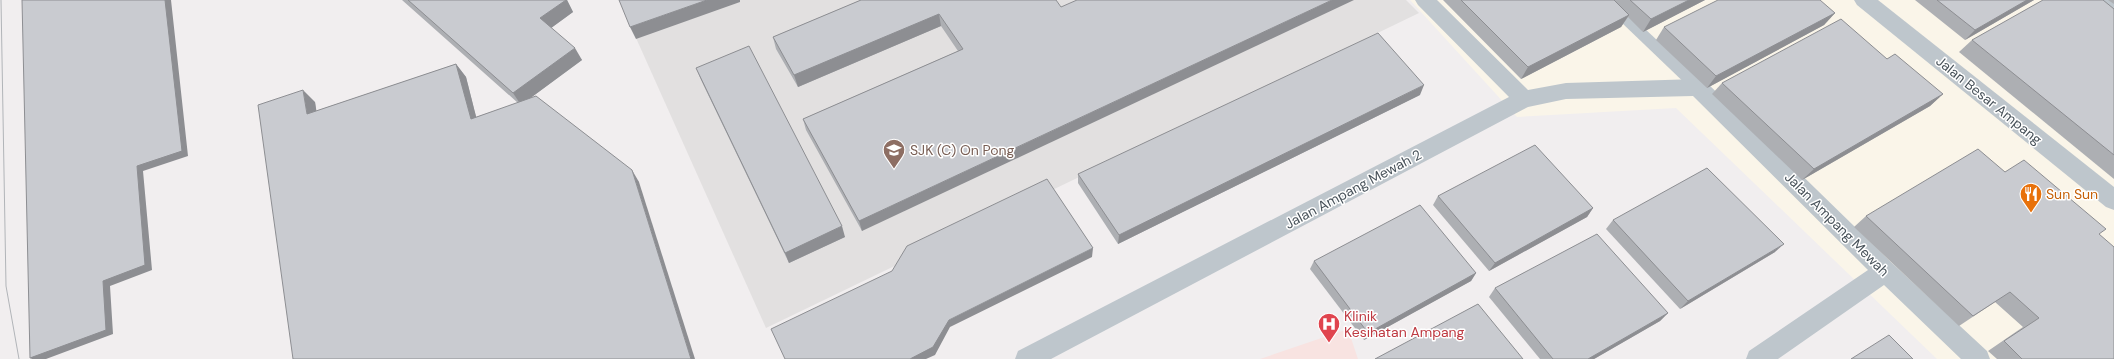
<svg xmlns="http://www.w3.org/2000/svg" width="2114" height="359" font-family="'DM Sans',sans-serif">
	<rect width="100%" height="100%" fill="#f1eeef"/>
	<!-- commercial -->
	<path fill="#faf5e9" d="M1410 0H2085L2114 21V359H1937L1676 108 1517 117Z"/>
	<!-- education -->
	<path fill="#e2e0e0" d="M619 0H1406L1419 13 766 328Z"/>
	<!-- medical -->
	<path fill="#f8e3e1" d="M1348 329 1358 359H1260Z"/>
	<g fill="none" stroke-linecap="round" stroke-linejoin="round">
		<!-- service -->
		<g fill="#bec6cc" fill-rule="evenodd">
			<path d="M1598 0H1614L1703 83 1705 87 1703 91 1698 93 1693 91Z"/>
			<path d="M2098 0H2114V12L2109 11Z"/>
		</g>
		<!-- minor -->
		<path fill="#bec6cc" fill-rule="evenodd" d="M1415 0H1437L1528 90 1566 83 1698 79 1705 81 1893 264 1987 351 1990 359H1961L1884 285 1778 359H1746L1749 351 1868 270 1693 96 1566 99 1528 107 1051 359H1015L1018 351 1509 97 1418 5Z"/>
		<!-- tertiary -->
		<path fill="#bec6cc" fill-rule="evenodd" d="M1854 0H1878L2114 187V210L2106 207 1857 5Z"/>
		<!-- tram -->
		<path stroke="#b1b4b8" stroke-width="1" d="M1 0 6 286 19 359"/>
	</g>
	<!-- wall -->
	<g fill="#adafb3">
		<path d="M402 0H567L573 12 551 28 582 60 529 99 639 182 293 359 315 102 316 111 456 64 466 77 476 117 518 103Z"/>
		<path d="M861 0H1056L862 231 806 130 803 119 958 51 941 26 798 87 776 49 773 37Z"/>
		<path d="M1443 0H1705L1643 32 1628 17 1621 27 1521 79Z"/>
		<path d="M1915 0H2034L1965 40Z"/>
		<path d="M2108 0H2114V4Z"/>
		<path d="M2114 9V179L1959 52 1972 40Z"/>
		<path d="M1835 13 1824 25 1707 88 1656 40 1664 27Z"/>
		<path d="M1887 59 1943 94 1930 106 1802 180 1712 94 1722 83Z"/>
		<path d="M696 68 845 237 789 263 701 80Z"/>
		<path d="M1420 95 1118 244 1078 183V174Z"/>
		<path d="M2005 172 2099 234 2114 359H1997L1988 351 2023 327 1995 302 1959 326 1854 227 1866 216Z"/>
		<path d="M1438 196 1593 208 1587 217 1489 271 1433 205Z"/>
		<path d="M1613 220 1775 252 1680 309 1606 229Z"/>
		<path d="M1314 261 1476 273 1471 281 1364 340 1310 269Z"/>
		<path d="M1495 288 1668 313 1660 321 1594 359H1540L1489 297Z"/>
	</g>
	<!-- shaded-wall -->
	<g fill="#8d8e92">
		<path d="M165 0H171L188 156 143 171 152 270 110 286 113 334 46 359H32L30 358 103 281 137 166Z"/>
		<path d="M566 0H567L573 12 547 31 540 18Z"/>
		<path d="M707 0H740V2L636 39 630 27Z"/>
		<path d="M1332 0H1354L862 231 859 221Z"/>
		<path d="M1689 0H1705L1643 32 1651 19Z"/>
		<path d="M2027 0H2034L1965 40 1975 30Z"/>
		<path d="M1835 13 1824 25 1707 88 1716 76Z"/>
		<path d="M939 14 941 26 798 87 794 75Z"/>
		<path d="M1629 15 1621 27 1521 79 1528 67Z"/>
		<path d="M575 48 582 60 521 105 513 93Z"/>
		<path d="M456 64 466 77 480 132 471 119Z"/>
		<path d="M1424 85 1420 95 1118 244 1119 235Z"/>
		<path d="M303 90 315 102 319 127 307 114Z"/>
		<path d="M1943 94 1930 106 1802 180 1814 169Z"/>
		<path d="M632 170 639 182 695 359H691Z"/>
		<path d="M1593 208 1587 217 1489 271 1495 263Z"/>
		<path d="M842 226 845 237 789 263 785 253Z"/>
		<path d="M1784 244 1775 252 1680 309 1688 301Z"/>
		<path d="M1093 248 1092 257 950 327 935 355 926 359H910L949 320Z"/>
		<path d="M1476 273 1471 281 1364 340 1368 333Z"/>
		<path d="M1668 313 1660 321 1594 359H1588Z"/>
	</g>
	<!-- building -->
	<g fill="#c9cbd0" stroke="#8d8e92">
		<path d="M22 0H165L182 151 137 166 145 265 103 281 106 330 30 358Z"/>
		<path d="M408 0H566L540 18 575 48 513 93Z"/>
		<path d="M619 0H707L630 27Z"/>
		<path d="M861 0H1056L1061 7 1077 0H1332L859 221 803 119 963 49 939 14 794 75 773 37Z"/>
		<path d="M1461 0H1614L1629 15 1528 67Z"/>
		<path d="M1630 0H1689L1651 19Z"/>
		<path d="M1718 0H1820L1835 13 1716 76 1664 27Z"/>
		<path d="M1937 0H2027L1975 30Z"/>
		<path d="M2043 0H2103L2114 9V155L1972 40Z"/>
		<path d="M1841 19 1887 59 1895 54 1943 94 1814 169 1722 83Z"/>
		<path d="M1378 33 1424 85 1119 235 1078 174Z"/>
		<path d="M749 46 842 226 785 253 696 68Z"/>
		<path d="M456 64 471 119 536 96 632 170 691 359H293L258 105 303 90 307 114Z"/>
		<path d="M1535 145 1593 208 1495 263 1438 196Z"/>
		<path d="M1978 149 2005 172 2024 160 2106 229 2099 234 2114 247V359H2022L2004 341 2039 318 2010 292 1973 316 1866 216Z"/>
		<path d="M1707 168 1784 244 1688 301 1613 220Z"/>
		<path d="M1047 179 1093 248 949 320 933 347 910 359H785L771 329 892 271 907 246Z"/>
		<path d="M1420 205 1476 273 1368 333 1314 261Z"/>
		<path d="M1597 234 1668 313 1588 359H1553L1495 288Z"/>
		<path d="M1478 304 1523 359H1375Z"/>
		<path d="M1889 335 1913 359H1851Z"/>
	</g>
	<!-- icons -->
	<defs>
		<g id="school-pin" transform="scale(1.15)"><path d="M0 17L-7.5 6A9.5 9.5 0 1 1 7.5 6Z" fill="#8d6e63" stroke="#fff"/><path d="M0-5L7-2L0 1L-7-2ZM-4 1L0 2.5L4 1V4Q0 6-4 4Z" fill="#fff"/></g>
		<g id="restaurant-pin" transform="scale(1.15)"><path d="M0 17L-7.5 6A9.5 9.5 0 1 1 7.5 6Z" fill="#e8710a" stroke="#fff"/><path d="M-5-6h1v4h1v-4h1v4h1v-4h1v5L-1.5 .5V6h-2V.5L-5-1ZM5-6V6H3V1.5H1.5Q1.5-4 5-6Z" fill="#fff"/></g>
		<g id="hospital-pin" transform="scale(1.15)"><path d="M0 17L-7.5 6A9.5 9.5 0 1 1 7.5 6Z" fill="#e0444e" stroke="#fff"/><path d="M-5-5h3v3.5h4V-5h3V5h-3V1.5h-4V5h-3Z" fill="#fff"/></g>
	</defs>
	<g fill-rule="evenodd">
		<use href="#school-pin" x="894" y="150"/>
		<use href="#restaurant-pin" x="2031" y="194"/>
		<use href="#hospital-pin" x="1329" y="324"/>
	</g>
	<g text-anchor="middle" stroke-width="3" stroke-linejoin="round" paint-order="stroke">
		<!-- street labels -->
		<g font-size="14" fill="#48525a" stroke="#fff">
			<text transform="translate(1989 100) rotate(39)" y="5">Jalan Besar Ampang</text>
			<text transform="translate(1353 189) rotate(-28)" y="5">Jalan Ampang Mewah 2</text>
			<text transform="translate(1837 224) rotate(45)" y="5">Jalan Ampang Mewah</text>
		</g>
		<!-- education labels -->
		<g font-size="14" fill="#785e54" stroke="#fff" text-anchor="start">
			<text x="910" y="155">SJK (C) On Pong</text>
		</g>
		<!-- food labels -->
		<g font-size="14" fill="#c56008" stroke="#fff" text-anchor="start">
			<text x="2046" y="199">Sun Sun</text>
		</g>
		<!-- health labels -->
		<g font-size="14" fill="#be3a42" stroke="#fff" text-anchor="start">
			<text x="1344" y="321">Klinik<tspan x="1344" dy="16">Kesihatan Ampang</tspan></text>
		</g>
	</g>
</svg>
